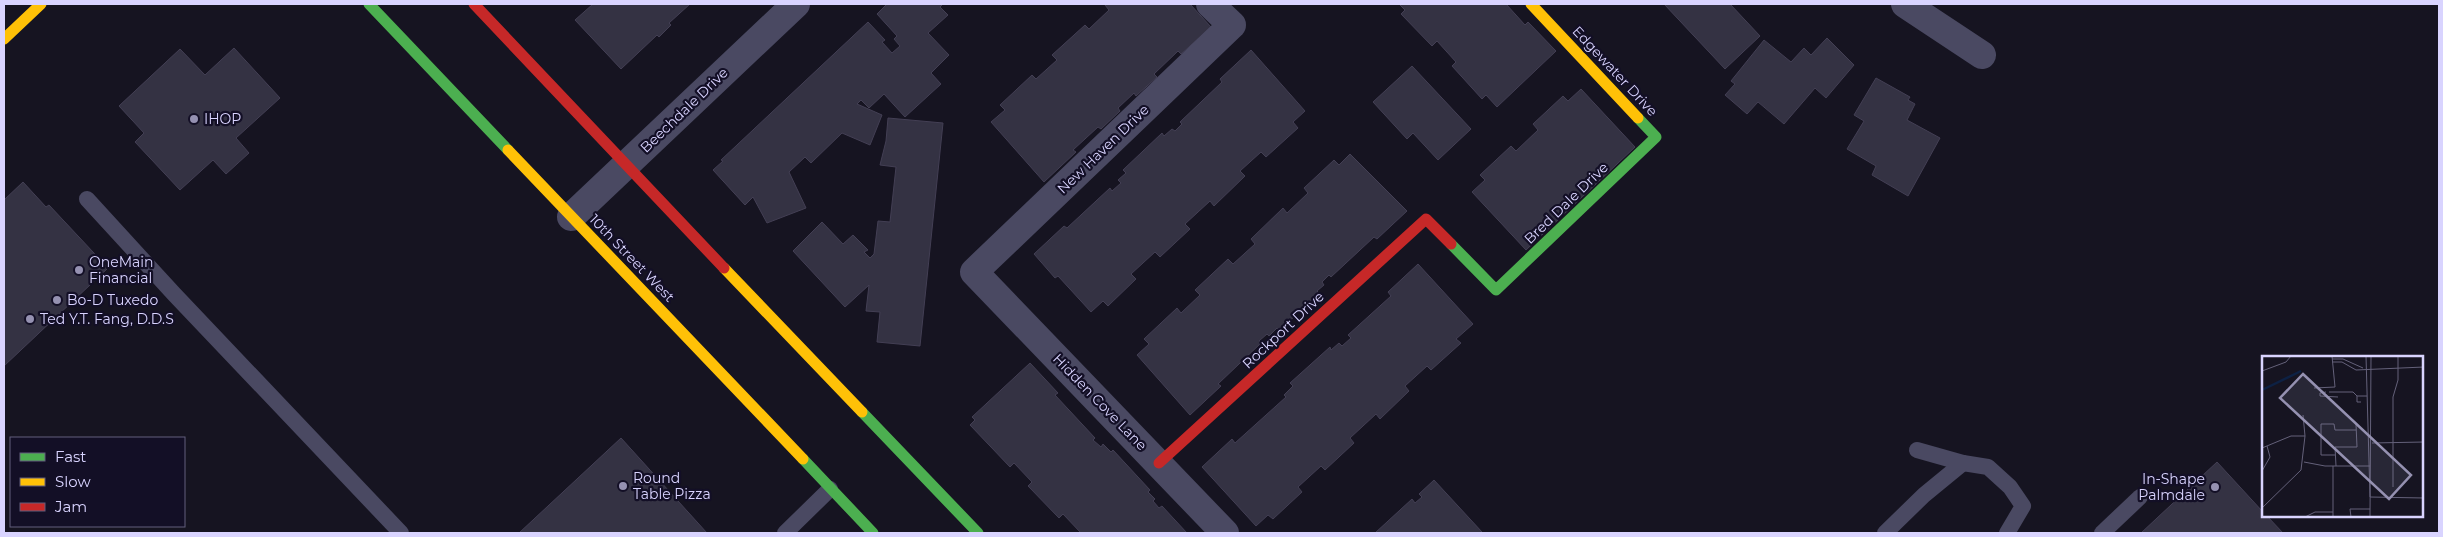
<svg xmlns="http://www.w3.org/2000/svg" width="2443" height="537" font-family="Montserrat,sans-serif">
	<rect width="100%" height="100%" fill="#161421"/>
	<!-- building -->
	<g fill="#343243" stroke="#433f54">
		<path d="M593 4H690L669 23 671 25 659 37 657 35 621 69 575 20Z"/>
		<path d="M887 4H943L940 7 948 15 928 33 949 55 931 73 941 84 905 117 884 94 869 108 861 100 857 104 882 115 870 145 842 133 811 163 805 157 789 172 806 208 767 223 753 197 745 205 713 170 723 161 721 160 868 22 885 40 882 42 892 53 900 46 894 39 897 36 877 14Z"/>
		<path d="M1107 4H1190L1211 27 1181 54 1178 51 1154 74 1157 77 1136 96 1134 93 1118 108 1120 111 1101 129 1098 127 1073 150 1076 152 1044 182 991 122 1005 110 1000 105 1032 75 1036 79 1057 60 1052 55 1085 25 1089 29 1109 10 1105 5Z"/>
		<path d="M1399 4H1506L1525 25 1528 22 1556 51 1497 107 1486 95 1482 99 1452 66 1456 62 1437 41 1432 46 1401 14 1405 10Z"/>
		<path d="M1664 4H1730L1760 36 1725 69Z"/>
		<path d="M1827 38 1854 65 1826 98 1815 88 1784 124 1758 102 1747 114 1725 95 1735 84 1731 81 1764 40 1791 62 1804 48 1811 55Z"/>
		<path d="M234 48 280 98 236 138 249 153 226 174 213 160 180 190 135 142 144 133 119 106 180 49 205 75Z"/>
		<path d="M1251 50 1305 111 1293 122 1298 128 1266 157 1261 152 1240 171 1245 176 1214 206 1210 201 1185 224 1190 229 1160 257 1155 252 1131 274 1136 279 1108 306 1103 301 1091 312 1058 276 1055 278 1034 254 1064 226 1067 228 1110 188 1112 191 1121 183 1118 180 1126 173 1123 170 1162 133 1164 136 1172 129 1175 131 1182 124 1180 122 1222 82 1220 79Z"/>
		<path d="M1412 66 1471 129 1438 160 1413 133 1407 139 1373 102Z"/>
		<path d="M1876 78 1910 97 1908 100 1915 104 1907 120 1940 138 1908 196 1872 175 1876 166 1847 149 1864 121 1854 115Z"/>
		<path d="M1581 89 1635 147 1526 250 1472 192 1485 180 1480 175 1511 146 1516 151 1538 130 1533 124 1563 96 1568 101Z"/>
		<path d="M888 118 943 123 920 346 877 342 880 312 866 311 869 285 845 307 793 251 822 222 843 244 853 235 868 250 864 252 870 258 874 254 878 221 890 222 896 167 880 165 886 141Z"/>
		<path d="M1350 154 1407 211 1377 239 1374 237 1331 277 1329 275 1322 282 1324 285 1317 291 1319 293 1279 331 1277 328 1269 336 1267 334 1259 341 1261 343 1218 384 1221 386 1190 415 1137 355 1149 344 1144 339 1177 308 1181 313 1200 295 1195 290 1228 259 1233 264 1255 244 1251 239 1283 208 1287 213 1308 193 1304 188 1334 160 1339 165Z"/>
		<path d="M23 182 46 207 49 205 108 268 4 366V200Z"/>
		<path d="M1418 264 1473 324 1456 339 1461 343 1431 370 1427 366 1405 386 1409 391 1380 419 1376 414 1350 438 1354 443 1325 470 1321 466 1298 487 1302 492 1273 519 1268 515 1256 526 1202 467 1232 439 1235 443 1286 397 1284 395 1293 386 1290 383 1330 347 1331 350 1339 343 1342 346 1351 338 1348 335 1391 296 1388 292Z"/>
		<path d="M1030 363 1058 393 1055 395 1095 438 1093 440 1101 447 1103 444 1111 452 1113 450 1150 490 1148 492 1155 499 1153 501 1159 508 1162 506 1187 533H1081L1063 514 1059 518 1028 486 1032 482 1014 463 1010 467 970 425 975 420 972 417Z"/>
		<path d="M621 438 707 533H519Z"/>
		<path d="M2217 462 2263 512V516H2267L2283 533H2141Z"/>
		<path d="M1434 480 1482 532 1481 533H1375L1412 499 1415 503 1422 497 1419 494Z"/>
	</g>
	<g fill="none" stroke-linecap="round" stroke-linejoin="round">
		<!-- lane -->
		<g stroke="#4a4962" stroke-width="16">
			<path d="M87 199 174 294 401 533"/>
			<path d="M1917 450 1963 463"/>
			<path d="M785 533 830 489"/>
			<path d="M1885 533 1924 495 1963 463 1988 467 2010 487 2023 506 2007 533"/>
			<path d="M2102 533 2140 497"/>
		</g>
		<!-- street -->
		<g stroke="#4a4962" stroke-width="28">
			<path d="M1210 4 1232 25 974 272 1225 533"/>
			<path d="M1905 4 1982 55"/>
			<path d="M571 217 796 4"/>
		</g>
		<!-- fast -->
		<g stroke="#4caf50" stroke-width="11">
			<path d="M369 4 508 150"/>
			<path d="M1451 244 1496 290 1656 137 1638 118"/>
			<path d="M862 412 978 533"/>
			<path d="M803 459 873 533"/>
		</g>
		<!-- slow -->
		<g stroke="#ffc107" stroke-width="11">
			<path d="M1531 4 1638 118"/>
			<path d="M4 39 41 4"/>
			<path d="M508 150 803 459"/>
			<path d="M724 268 862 412"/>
		</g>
		<!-- jam -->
		<g stroke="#c62828" stroke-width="11">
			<path d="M474 4 724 268"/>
			<path d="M1159 463 1426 219 1451 244"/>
		</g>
	</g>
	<!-- markers -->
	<g fill="#9591b1" stroke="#130f26" stroke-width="2">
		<circle cx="194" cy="119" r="5"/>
		<circle cx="79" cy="270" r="5"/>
		<circle cx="57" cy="300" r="5"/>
		<circle cx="30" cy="319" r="5"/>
		<circle cx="623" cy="486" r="5"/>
		<circle cx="2215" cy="487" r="5"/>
	</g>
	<g text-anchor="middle" stroke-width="4.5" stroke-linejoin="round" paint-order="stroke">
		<!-- street labels -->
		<g font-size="14" fill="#d9d4ff" stroke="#130f26">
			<text transform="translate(1615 71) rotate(47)" y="5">Edgewater Drive</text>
			<text transform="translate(684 110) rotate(-44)" y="5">Beechdale Drive</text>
			<text transform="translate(1103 149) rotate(-44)" y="5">New Haven Drive</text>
			<text transform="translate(1566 203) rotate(-44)" y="5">Bred Dale Drive</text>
			<text transform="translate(632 258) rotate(46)" y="5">10th Street West</text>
			<text transform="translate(1283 330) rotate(-43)" y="5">Rockport Drive</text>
			<text transform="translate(1100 402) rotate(46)" y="5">Hidden Cove Lane</text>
		</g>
		<!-- poi labels -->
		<g font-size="14" fill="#d9d4ff" stroke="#130f26" text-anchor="start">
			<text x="204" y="124">IHOP</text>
			<text x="89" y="267">OneMain<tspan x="89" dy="16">Financial</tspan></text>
			<text x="67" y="305">Bo-D Tuxedo</text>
			<text x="40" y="324">Ted Y.T. Fang, D.D.S</text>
			<text x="633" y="483">Round<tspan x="633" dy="16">Table Pizza</tspan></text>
			<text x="2205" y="484" text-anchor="end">In-Shape<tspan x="2205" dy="16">Palmdale</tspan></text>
		</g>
	</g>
	<!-- overview -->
	<g transform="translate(2262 356)">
		<rect width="161" height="161" fill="#161421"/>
		<path fill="none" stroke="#0d2144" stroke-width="2.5" d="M0 34 39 15"/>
		<path fill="none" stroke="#64617a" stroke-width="1" d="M104 0 108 141M70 3H81L101 12M70 6H80L94 14 162 11M0 15 24 6 29 0M52 32 73 31 70 0M64 36 58 37V40L76 41M67 36H91L95 40M99 46H95V40H105M110 87 162 86M0 92 29 80H43M73 99H59V68H72L73 74H94M42 106 63 110H108M71 110V161M74 110 73 91H95L94 68M0 115 8 101 5 90M131 131V41L136 24V0M108 141 162 142M0 152 39 114 43 80 41 59M43 161 53 156H71M89 161 88 153H108M108 161 109 0"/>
		<path fill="#9591b1" fill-opacity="0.15" stroke="#9591b1" stroke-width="2.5" d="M41 18 149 119 127 143 18 42Z"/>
		<rect width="161" height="161" fill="none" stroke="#d9d4ff" stroke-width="2.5"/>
	</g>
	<!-- border -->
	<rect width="2443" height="537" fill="none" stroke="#d9d4ff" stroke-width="10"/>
	<!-- legend -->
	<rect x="10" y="437" width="175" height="90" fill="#130f26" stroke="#625e7d"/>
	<rect x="20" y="453" width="25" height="8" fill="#4caf50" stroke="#625e7d"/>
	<text x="55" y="462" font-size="15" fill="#d9d4ff">Fast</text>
	<rect x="20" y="478" width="25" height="8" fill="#ffc107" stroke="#625e7d"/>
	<text x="55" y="487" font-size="15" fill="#d9d4ff">Slow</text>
	<rect x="20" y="503" width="25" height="8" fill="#c62828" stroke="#625e7d"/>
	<text x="55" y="512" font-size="15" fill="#d9d4ff">Jam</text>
</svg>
